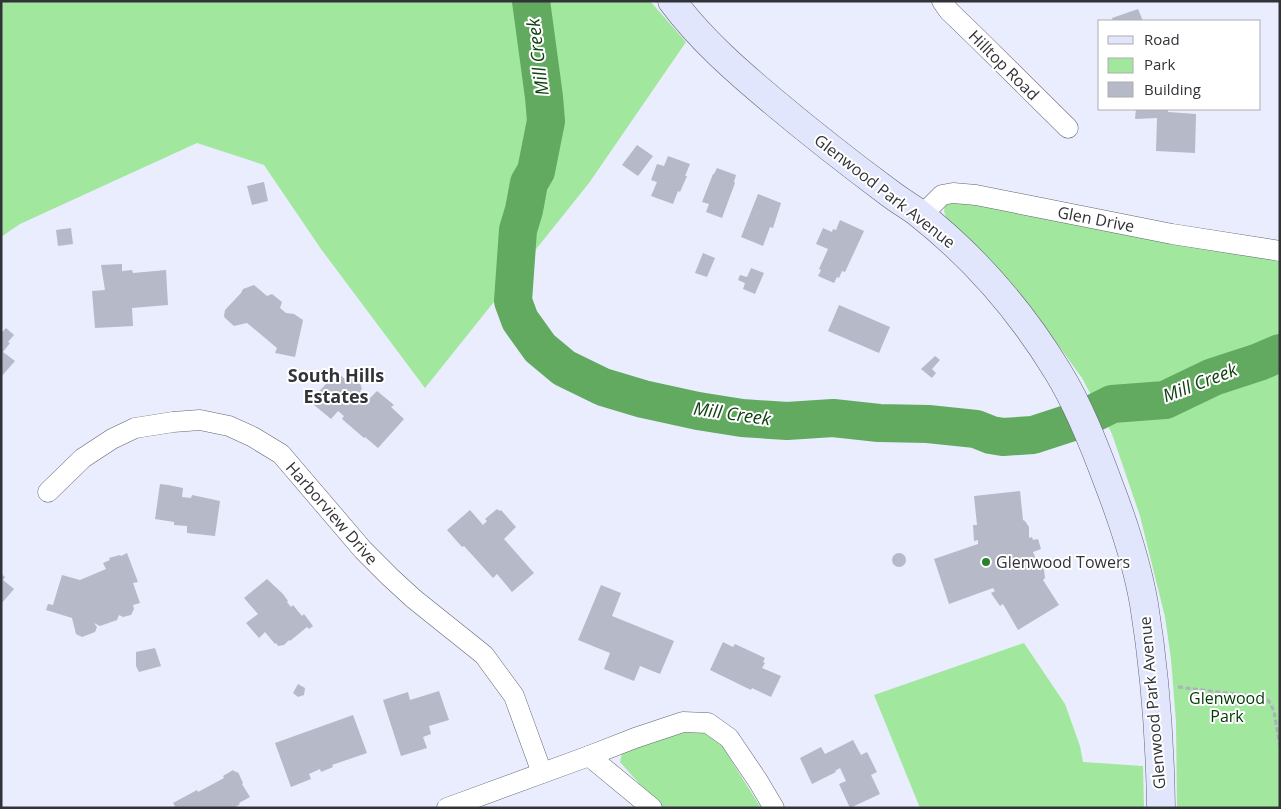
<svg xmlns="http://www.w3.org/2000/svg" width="1281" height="809" font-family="'Open Sans',sans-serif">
	<rect width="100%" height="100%" fill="#eaedfd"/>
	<!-- green -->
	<g fill="#a2e79e">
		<path d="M1 1H650L686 42 589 183 425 388 321 249 264 165 197 143 20 224 1 237Z"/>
		<path d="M954 200 1280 260V808H1177L1176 722 1171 659 1165 617 1140 516 1112 434 1082 378 1043 324 1017 298 946 218 944 211 945 205Z"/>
		<path d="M1024 643 1065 704 1080 746 1083 762 1143 766 1144 808H920L874 695Z"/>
		<path d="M692 728 708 732 719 741 761 808H661L620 762 622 753Z"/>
	</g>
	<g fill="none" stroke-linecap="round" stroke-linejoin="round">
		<!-- river -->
		<path stroke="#61aa5f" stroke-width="38" d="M531 1 544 97 546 121 536 171 529 183 524 210 518 230 513 301 520 320 540 348 564 368 603 387 643 399 698 411 742 418 787 421 833 418 879 423 928 424 976 429 991 435 1003 437 1033 435 1082 419 1112 404 1165 400 1213 377 1259 362 1280 353"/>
	</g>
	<!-- building -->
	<g fill="#b6b9c8">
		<path d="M1138 9 1143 21H1113L1112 18Z"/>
		<path d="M1136 109H1168V112L1196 114 1195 153 1156 151 1157 118 1135 119Z"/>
		<path d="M637 145 653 156 638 176 622 165Z"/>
		<path d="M668 156 690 164 685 176H687L680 192 678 191 673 204 651 196 657 182 651 180 657 164 664 166Z"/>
		<path d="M717 168 736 175 734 182 735 183 722 218 706 212 709 204 702 202 713 174H714Z"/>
		<path d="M264 182 268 201 252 205 247 186Z"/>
		<path d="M758 194 781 203 773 228 770 227 763 246 741 237Z"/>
		<path d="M840 220 864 231 845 272 842 271 839 278 837 277 834 283 818 276 821 270 819 269 828 249 816 244 823 228 832 232 833 229 836 230Z"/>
		<path d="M71 228 73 244 58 246 56 230Z"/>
		<path d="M703 253 715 258 707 277 695 273Z"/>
		<path d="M122 264V271L132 270 133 273 166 270 168 305 132 308 133 326 95 328 92 291 105 290 101 265Z"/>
		<path d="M751 268 764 273 755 294 743 289 745 283 738 280 740 275 747 277Z"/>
		<path d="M254 285 267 296 272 294 282 302 280 308 286 313 294 314 303 320 295 357 275 353 277 348 247 323 234 326 225 318 224 316 225 310 241 293 243 289Z"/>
		<path d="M839 305 890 327 879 353 828 331Z"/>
		<path d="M6 328 14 335 8 342 10 343 3 352 15 361 1 377V333Z"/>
		<path d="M935 356 940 360 932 369 936 373 932 378 921 369Z"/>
		<path d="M337 372 347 381 349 378 354 379 360 383 362 389 360 391 369 399 377 391 394 405 391 407 404 419 378 448 365 437 364 438 342 419 344 416 338 411 331 419 308 400 311 397 313 398Z"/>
		<path d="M160 484 168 485 183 488 182 497 191 498 192 495 220 501 215 536 187 533V526L174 525V522L155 519Z"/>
		<path d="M1020 491 1023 520 1025 521 1029 527V538L1032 537 1033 540 1038 539 1041 549 1033 552 1038 564 1041 565 1044 570 1045 578 1043 580 1059 605 1018 630 1003 604 1000 606 991 593 995 591 993 588 949 604 934 559 978 544V540L974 541 973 525H977L974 496Z"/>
		<path d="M497 509 500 511 501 510 516 527 504 539 534 573 512 592 497 574 493 578 464 546 462 547 447 530 470 510 483 525 487 521 485 519Z"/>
		<path d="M127 553 138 582 133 583 140 603 133 605 134 609 131 615 123 617 119 615 117 620 100 626 94 623 97 627 95 632 82 637 76 634 72 618 46 610 48 604 53 605 62 575 80 580 106 569 103 563 110 560 109 558 120 555 121 556Z"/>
		<circle cx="899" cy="560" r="7"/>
		<path d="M1 574 5 577 3 580 14 589 1 604Z"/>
		<path d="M267 579 283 594 288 601 287 602 291 607 293 605 302 616 304 614 313 626 309 629 307 627 290 641 289 640 284 645 278 646 276 643 275 644 265 632 259 638 246 623 258 614 244 598Z"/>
		<path d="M601 585 621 593 612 616 674 641 660 674 640 666 634 681 604 669 610 653 578 640Z"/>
		<path d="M723 642 733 647 735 644 765 658 763 662 765 663 762 668 781 676 771 697 752 688 751 690 710 670Z"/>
		<path d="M155 648 161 666 139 672 136 666V652Z"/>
		<path d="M298 684 305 688 304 695 298 697 293 693Z"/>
		<path d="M439 691 449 720 429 726 431 734 423 737 427 748 401 756 383 700 408 692 410 700Z"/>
		<path d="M353 715 367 753 332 765 333 767 321 772 320 769 309 774 311 779 291 787 275 743Z"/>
		<path d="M853 740 861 755 867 752 877 772 871 775 880 794 850 808 839 784 846 781 840 768 835 771 836 772 812 784 800 758 821 747 825 754Z"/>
		<path d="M233 770 235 772 236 771 237 773 238 772 243 783 242 784 250 797 239 803 240 804 234 808H176L173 803 197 790 198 792 224 778 223 776Z"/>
	</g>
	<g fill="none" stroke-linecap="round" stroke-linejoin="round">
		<!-- street casing -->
		<g stroke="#616471" stroke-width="21">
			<g id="street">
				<path d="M942 1 949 11 977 38 1068 128"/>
				<path d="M921 216 942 195 953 193 976 195 1172 234 1280 251"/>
				<path d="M48 492 83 458 112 439 135 428 173 422 200 420 229 426 253 437 281 454 363 550 390 577 414 599 484 655 514 696 542 773"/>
				<path d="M589 756 652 808"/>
				<path d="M447 808 589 756 635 738 683 722 708 723 729 738 758 781 774 808"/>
			</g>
		</g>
		<!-- secondary casing -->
		<g stroke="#616471" stroke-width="29">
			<path id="secondary" d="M672 1C701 40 738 72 775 103 812 134 849 163 888 192 897 199 907 205 917 212 973 256 1021 311 1058 372 1079 406 1095 447 1109 485 1124 524 1137 564 1144 604 1155 672 1160 740 1161 808"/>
		</g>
		<!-- path -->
		<path stroke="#aeb0bd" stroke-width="3" stroke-dasharray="5 2.5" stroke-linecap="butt" d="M1178 687 1252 696 1268 700 1274 711 1280 747"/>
		<!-- street -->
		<use href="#street" stroke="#fff" stroke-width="20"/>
		<!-- secondary -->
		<use href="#secondary" stroke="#e2e6fd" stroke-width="28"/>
	</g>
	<!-- markers -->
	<circle fill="#2c802d" stroke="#fff" stroke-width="2" cx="986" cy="562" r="5"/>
	<g text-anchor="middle" stroke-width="4" stroke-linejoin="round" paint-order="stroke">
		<!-- street labels -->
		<g font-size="16" fill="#323339" stroke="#fff">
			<text transform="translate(1004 65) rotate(45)" y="6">Hilltop Road</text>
			<text transform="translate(885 191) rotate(38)" y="6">Glenwood Park Avenue</text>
			<text transform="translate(1096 219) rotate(11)" y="6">Glen Drive</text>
			<text transform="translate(332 513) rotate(49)" y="6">Harborview Drive</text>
			<text transform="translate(1152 703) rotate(-95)" y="6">Glenwood Park Avenue</text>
		</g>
		<!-- poi labels -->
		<g font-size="16" fill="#323339" stroke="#fff" text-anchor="start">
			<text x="996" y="568">Glenwood Towers</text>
		</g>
		<!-- park labels -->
		<g font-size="16" fill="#003703" stroke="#fff">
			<text x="1227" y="704">Glenwood<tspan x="1227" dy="18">Park</tspan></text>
		</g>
		<!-- water labels -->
		<g font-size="18" font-style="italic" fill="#0f4210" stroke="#fff">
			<text transform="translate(538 57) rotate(-97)" y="6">Mill Creek</text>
			<text transform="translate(1200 383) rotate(-21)" y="6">Mill Creek</text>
			<text transform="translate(732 414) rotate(8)" y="6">Mill Creek</text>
		</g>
		<!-- neighbourhood labels -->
		<g font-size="18" font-weight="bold" fill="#323339" stroke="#fff">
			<text x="336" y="382">South Hills<tspan x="336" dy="21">Estates</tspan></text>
		</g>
	</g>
	<!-- border -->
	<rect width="1281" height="809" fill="none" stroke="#323339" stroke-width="5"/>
	<!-- legend -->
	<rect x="1098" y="20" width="162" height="90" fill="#ffffff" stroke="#adadb0"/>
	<rect x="1108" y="36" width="25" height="8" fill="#e2e6fd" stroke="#adadb0"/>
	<text x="1144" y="45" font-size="15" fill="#323339">Road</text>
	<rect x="1108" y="58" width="25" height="15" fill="#a2e79e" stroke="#adadb0"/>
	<text x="1144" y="70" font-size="15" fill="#323339">Park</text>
	<rect x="1108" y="82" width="25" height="15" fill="#b6b9c8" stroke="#adadb0"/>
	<text x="1144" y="95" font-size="15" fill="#323339">Building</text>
</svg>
